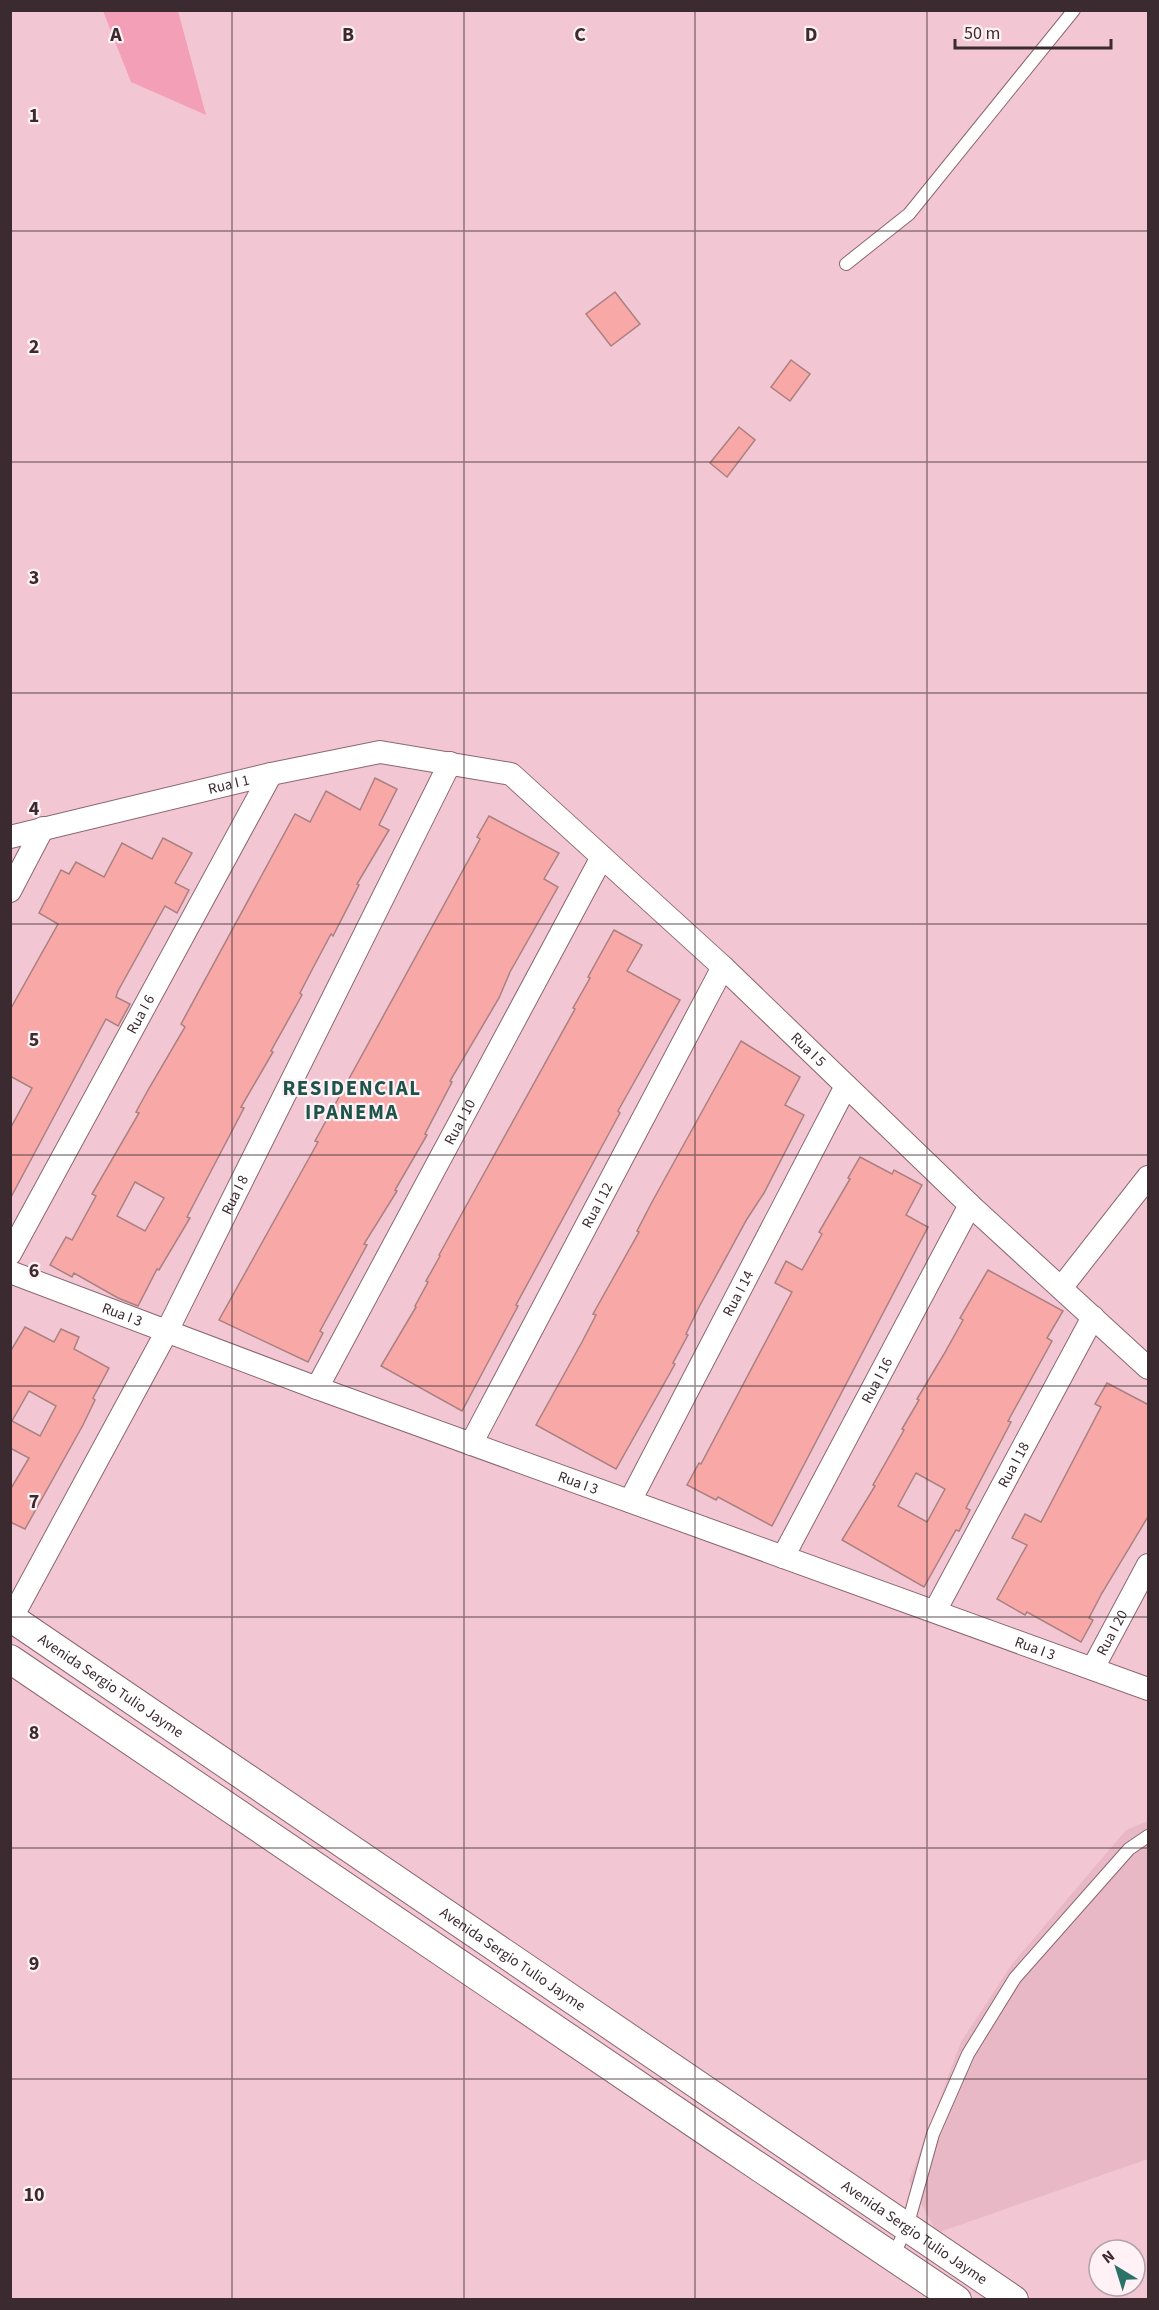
<svg xmlns="http://www.w3.org/2000/svg" width="1159" height="2310" font-family="'Source Sans 3',sans-serif">
	<rect width="100%" height="100%" fill="#f2c7d3"/>
	<!-- built -->
	<path fill="#e9b8c6" d="M1148 1821V2159L937 2233 909 2181 961 2042 1012 1964 1126 1830Z"/>
	<!-- green -->
	<path fill="#f39fb8" d="M103 11H178L206 115 131 82Z"/>
	<!-- building -->
	<g fill="#f7a8a7" stroke="#aa8180" stroke-width="1.5" fill-rule="evenodd">
		<path d="M615 292 640 324 611 346 586 314Z"/>
		<path d="M791 360 810 374 790 401 771 387Z"/>
		<path d="M739 427 755 440 727 477 710 463Z"/>
		<path d="M375 778 397 789 379 825 389 830 357 884 359 885 333 936 331 934 314 966 300 993 302 995 271 1051 273 1052 241 1107 244 1108 187 1217 190 1218 159 1270 157 1269 138 1306 118 1298 74 1273 72 1277 50 1265 66 1237 72 1240 96 1196 92 1194 139 1113 136 1112 148 1090 185 1027 181 1024 295 814 310 822 326 791 360 810ZM135 1182 164 1198 145 1231 117 1216Z"/>
		<path d="M489 816 559 853 544 879 558 887 510 972 499 998 450 1081 452 1082 425 1134 427 1135 395 1190 397 1191 364 1244 367 1245 320 1331 323 1333 308 1362 219 1320 318 1142 315 1141 480 839 477 837Z"/>
		<path d="M163 838 192 853 175 883 189 890 177 913 165 906 118 991 116 997 130 1004 118 1026 106 1019 10 1199V1129L32 1088 10 1076V1010L58 924 39 913 61 870 69 874 76 862 104 877 122 843 152 859Z"/>
		<path d="M614 930 642 945 627 971 680 1000 618 1111 620 1113 516 1305 518 1306 462 1411 381 1366 416 1307 415 1306 428 1282 426 1281 440 1256 439 1255 575 1009 573 1008 590 978 588 977Z"/>
		<path d="M741 1041 800 1077 785 1105 804 1115 764 1193 747 1219 699 1307 686 1334 688 1335 673 1363 675 1364 616 1469 536 1425 582 1342 596 1315 593 1314 639 1232 637 1231 652 1202Z"/>
		<path d="M860 1157 892 1174 894 1170 922 1185 906 1215 928 1227 772 1526 718 1497 716 1500 687 1485 699 1463 701 1464 792 1292 775 1283 786 1261 802 1270 822 1234 819 1232 850 1179 848 1178Z"/>
		<path d="M988 1270 1063 1311 1047 1338 1052 1341 1008 1421 1011 1422 966 1508 970 1510 959 1531 956 1530 924 1587 842 1540 875 1486 873 1485 904 1430 902 1429 919 1400 917 1399 944 1354 963 1320 960 1318ZM916 1473 945 1489 927 1522 898 1506Z"/>
		<path d="M25 1327 54 1342 61 1329 79 1337 74 1349 109 1368 93 1398 95 1400 83 1425 25 1529 10 1522V1490L29 1458 10 1448V1352ZM29 1391 56 1406 40 1436 12 1421Z"/>
		<path d="M1107 1383 1149 1405V1515L1102 1593 1089 1618 1093 1620 1081 1642 1027 1612 1025 1615 997 1599 1027 1545 1012 1538 1025 1514 1041 1522 1101 1407 1095 1404Z"/>
	</g>
	<g fill="none" stroke-linecap="round" stroke-linejoin="round">
		<!-- service casing -->
		<g stroke="#8c6771" stroke-width="14">
			<g id="service">
				<path d="M846 264 909 214 1074 10"/>
				<path d="M893 2256 907 2227 933 2134 968 2054 1015 1978 1129 1849 1148 1836"/>
			</g>
		</g>
		<!-- minor casing -->
		<g stroke="#8c6771" stroke-width="24">
			<g id="minor">
				<path id="s1" d="M10 837 271 774 380 752 511 774 723 967 970 1205 1148 1368"/>
				<path d="M10 891 43 828"/>
				<path id="s2" d="M10 1254 271 774"/>
				<path id="s3" d="M10 1272 317 1388 1148 1689"/>
				<path d="M1061 1288 1148 1177"/>
				<path id="s4" d="M317 1388 602 857"/>
				<path id="s5" d="M471 1444 723 967"/>
				<path id="s6" d="M630 1501 846 1086"/>
				<path id="s7" d="M783 1557 970 1205"/>
				<path id="s8" d="M935 1611 1093 1317"/>
				<path id="s9" d="M10 1621 166 1333 450 763"/>
				<path id="s10" d="M1093 1668 1148 1565"/>
			</g>
		</g>
		<!-- tertiary casing -->
		<g stroke="#8c6771" stroke-width="30">
			<g id="tertiary">
				<path id="s11" d="M10 1617 1014 2300"/>
				<path d="M10 1659 716 2138 957 2300"/>
			</g>
		</g>
		<!-- service -->
		<use href="#service" stroke="#fff" stroke-width="12"/>
		<!-- minor -->
		<use href="#minor" stroke="#fff" stroke-width="22"/>
		<!-- tertiary -->
		<use href="#tertiary" stroke="#fff" stroke-width="28"/>
	</g>
	<!-- grid -->
	<path fill="none" stroke="#3b2a2f" stroke-width="1.5" stroke-opacity="0.55" d="M232 10V2300M464 10V2300M695 10V2300M927 10V2300M10 231H1148M10 462H1148M10 693H1148M10 924H1148M10 1155H1148M10 1386H1148M10 1617H1148M10 1848H1148M10 2079H1148"/>
	<g text-anchor="middle" stroke-width="4.5" stroke-linejoin="round" paint-order="stroke">
		<!-- street labels -->
		<g font-size="15" fill="#3b2a2f" stroke="#fff1f5">
			<text dy="5" stroke="none"><textPath href="#s1" startOffset="225">Rua I 1</textPath></text>
			<text dy="5" stroke="none"><textPath href="#s2" startOffset="273">Rua I 6</textPath></text>
			<text dy="5" stroke="none"><textPath href="#s1" startOffset="918">Rua I 5</textPath></text>
			<text dy="5" stroke="none"><textPath href="#s4" startOffset="302">Rua I 10</textPath></text>
			<text dy="5" stroke="none"><textPath href="#s9" startOffset="482">Rua I 8</textPath></text>
			<text dy="5" stroke="none"><textPath href="#s5" startOffset="270">Rua I 12</textPath></text>
			<text dy="5" stroke="none"><textPath href="#s6" startOffset="234">Rua I 14</textPath></text>
			<text dy="5" stroke="none"><textPath href="#s3" startOffset="120">Rua I 3</textPath></text>
			<text dy="5" stroke="none"><textPath href="#s7" startOffset="200">Rua I 16</textPath></text>
			<text dy="5" stroke="none"><textPath href="#s8" startOffset="166">Rua I 18</textPath></text>
			<text dy="5" stroke="none"><textPath href="#s3" startOffset="606">Rua I 3</textPath></text>
			<text dy="5" stroke="none"><textPath href="#s10" startOffset="40">Rua I 20</textPath></text>
			<text dy="5" stroke="none"><textPath href="#s3" startOffset="1092">Rua I 3</textPath></text>
			<text dy="5" stroke="none"><textPath href="#s11" startOffset="122">Avenida Sergio Tulio Jayme</textPath></text>
			<text dy="5" stroke="none"><textPath href="#s11" startOffset="608">Avenida Sergio Tulio Jayme</textPath></text>
			<text dy="5" stroke="none"><textPath href="#s11" startOffset="1094">Avenida Sergio Tulio Jayme</textPath></text>
		</g>
		<!-- district labels -->
		<g font-size="21" font-weight="bold" letter-spacing="1.5" fill="#1c544a" stroke="#fff1f5">
			<text x="352" y="1095">RESIDENCIAL<tspan x="352" dy="24">IPANEMA</tspan></text>
		</g>
	</g>
	<g font-size="20" text-anchor="middle" font-weight="bold" fill="#3b2a2f" stroke="#fff1f5" stroke-width="4.5" stroke-linejoin="round" paint-order="stroke">
		<text x="116" y="41">A</text>
		<text x="348" y="41">B</text>
		<text x="580" y="41">C</text>
		<text x="811" y="41">D</text>
		<text x="34" y="122">1</text>
		<text x="34" y="353">2</text>
		<text x="34" y="584">3</text>
		<text x="34" y="815">4</text>
		<text x="34" y="1046">5</text>
		<text x="34" y="1277">6</text>
		<text x="34" y="1508">7</text>
		<text x="34" y="1739">8</text>
		<text x="34" y="1970">9</text>
		<text x="34" y="2201">10</text>
	</g>
	<!-- border -->
	<rect width="1159" height="2310" fill="none" stroke="#3b2a2f" stroke-width="24"/>
	<!-- north arrow -->
	<g transform="translate(1117 2268) rotate(322)"><circle r="28" fill="#fff1f5" stroke="#b1a1a6" stroke-width="1.5"/>
	<path d="M0-4.5L10 22L0 15L-10 22Z" fill="#2c7266"/>
	<text y="-9" font-size="16" font-weight="bold" text-anchor="middle" fill="#3b2a2f">N</text>
	</g>
	<!-- scale -->
	<path d="M955 39v9h156v-9" fill="none" stroke="#3b2a2f" stroke-width="3"/>
	<text x="964" y="39" font-size="18" fill="#3b2a2f" stroke="#fff1f5" stroke-width="4.5" paint-order="stroke">50 m</text>
</svg>
